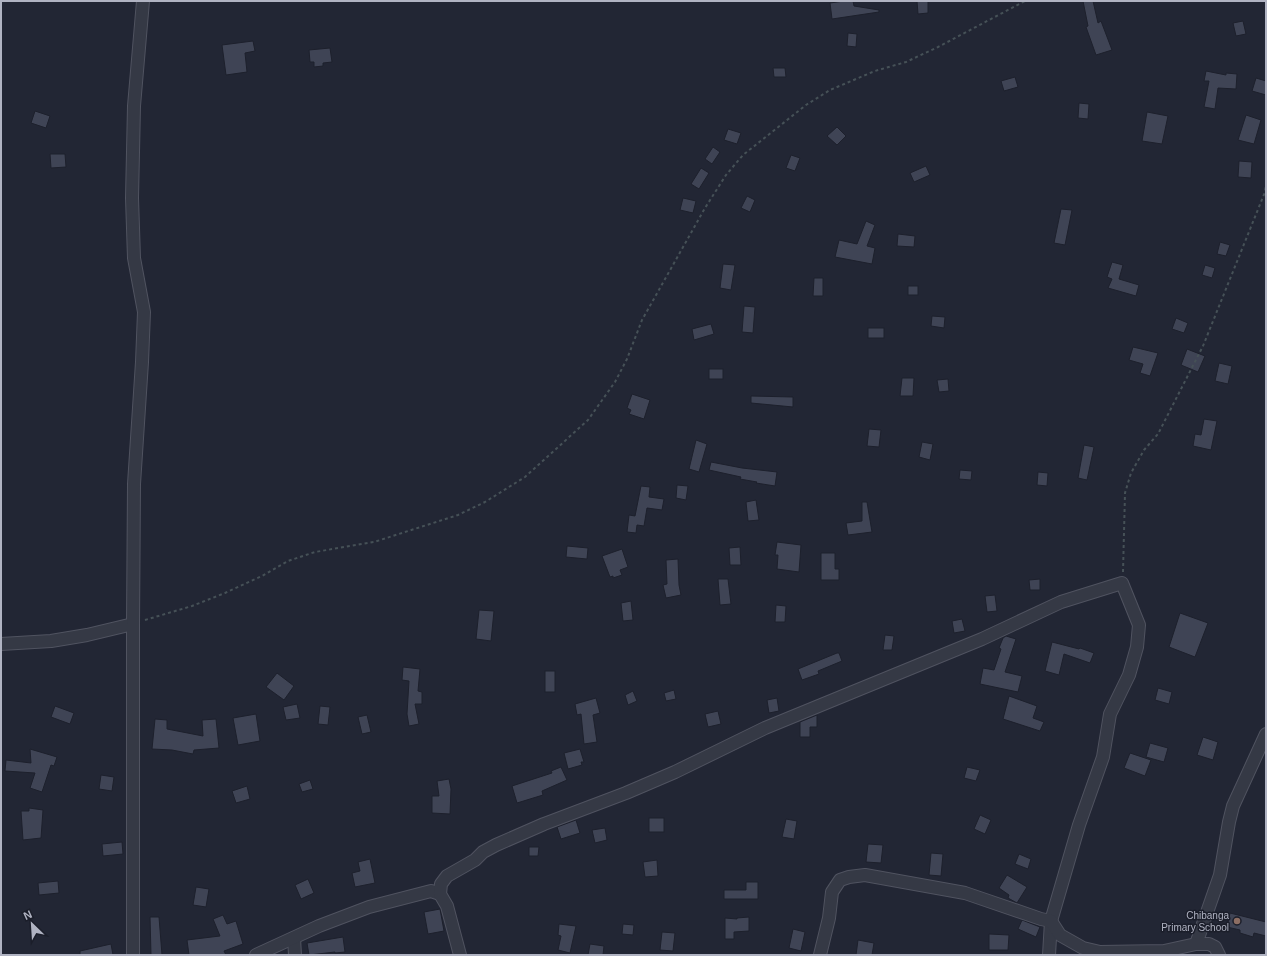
<svg xmlns="http://www.w3.org/2000/svg" width="1267" height="956" font-family="Helvetica,sans-serif">
	<rect width="100%" height="100%" fill="#222634"/>
	<!-- building -->
	<g fill="#3f4455" stroke="#1d202c">
		<path d="M844 1H853L854 6 879 10V12L832 19 830 3Z"/>
		<path d="M917 1H928V13L918 14Z"/>
		<path d="M1083 1H1093L1098 23 1101 21 1112 50 1096 55 1086 27 1088 26Z"/>
		<path d="M1243 21 1246 34 1236 36 1233 23Z"/>
		<path d="M848 33 857 34 856 47 847 46Z"/>
		<path d="M253 41 255 51 245 53 247 72 226 75 222 45Z"/>
		<path d="M330 48 332 62 323 63V66L314 67V62H310L309 50Z"/>
		<path d="M773 68H785L786 77H774Z"/>
		<path d="M1206 71 1226 75V73L1237 74 1236 89 1218 88 1215 109 1204 107 1209 81H1204Z"/>
		<path d="M1015 77 1018 87 1004 91 1001 81Z"/>
		<path d="M1256 78 1266 81V95L1252 91Z"/>
		<path d="M1079 103 1089 104 1088 119 1078 118Z"/>
		<path d="M35 111 50 116 46 128 31 123Z"/>
		<path d="M1147 112 1168 116 1162 144 1142 141Z"/>
		<path d="M1246 115 1261 120 1254 144 1238 140Z"/>
		<path d="M837 127 846 136 837 145 827 136Z"/>
		<path d="M728 129 741 133 737 144 724 140Z"/>
		<path d="M713 147 720 152 712 164 705 159Z"/>
		<path d="M50 154H65L66 167 51 168Z"/>
		<path d="M791 155 800 158 795 171 786 168Z"/>
		<path d="M1239 161 1252 162 1251 178 1238 177Z"/>
		<path d="M926 166 930 175 914 182 910 173Z"/>
		<path d="M701 168 709 173 699 189 691 184Z"/>
		<path d="M747 196 755 200 750 212 741 208Z"/>
		<path d="M683 198 696 201 693 213 680 210Z"/>
		<path d="M1061 209 1072 210 1065 245 1054 243Z"/>
		<path d="M866 221 875 225 867 246 875 248 872 264 835 257 839 240 857 244Z"/>
		<path d="M898 234 915 236 914 247 897 246Z"/>
		<path d="M1220 242 1230 245 1226 256 1217 254Z"/>
		<path d="M1112 262 1123 265 1119 279 1139 285 1136 296 1108 288 1112 279 1107 277Z"/>
		<path d="M723 264 735 265 731 290 720 288Z"/>
		<path d="M1205 265 1215 268 1212 278 1202 275Z"/>
		<path d="M814 278H823V296H813Z"/>
		<rect x="908" y="286" width="10" height="9"/>
		<path d="M744 306 755 307 753 333 742 332Z"/>
		<path d="M932 316 945 317 944 328 931 326Z"/>
		<path d="M1176 318 1188 323 1184 333 1172 329Z"/>
		<path d="M711 324 714 334 694 340 692 329Z"/>
		<rect x="868" y="328" width="16" height="10"/>
		<path d="M1133 347 1158 353 1150 376 1140 373 1143 364 1129 360Z"/>
		<path d="M1187 349 1205 356 1198 372 1181 365Z"/>
		<path d="M1219 363 1232 366 1228 384 1215 381Z"/>
		<rect x="709" y="369" width="14" height="10"/>
		<path d="M902 378H914L913 396H900Z"/>
		<path d="M948 379 949 391 939 392 937 380Z"/>
		<path d="M632 394 650 400 644 419 629 414 631 410 627 408Z"/>
		<path d="M751 396 793 397V407L751 403Z"/>
		<path d="M1204 419 1217 421 1211 450 1193 446 1195 434 1201 435Z"/>
		<path d="M869 429 881 430 879 447 867 446Z"/>
		<path d="M696 440 707 444 699 472 689 469Z"/>
		<path d="M922 442 933 444 930 460 919 457Z"/>
		<path d="M1084 445 1094 447 1087 480 1078 478Z"/>
		<path d="M711 462 742 468 777 472 775 486 756 483 757 482 740 479 741 477 709 470Z"/>
		<path d="M960 470 972 471 971 480 959 479Z"/>
		<path d="M1038 472 1048 473 1047 486 1037 485Z"/>
		<path d="M677 485 688 486 686 500 676 498Z"/>
		<path d="M641 486 650 487 649 497 664 499 662 510 647 508 644 526 637 525 636 533 627 532 629 515 635 516Z"/>
		<path d="M756 500 759 520 748 521 746 502Z"/>
		<path d="M862 502H867L872 532 848 535 846 523 862 521Z"/>
		<path d="M777 542 801 545 799 572 777 569 778 555H775Z"/>
		<path d="M567 546 588 548 587 559 566 557Z"/>
		<path d="M740 547 741 565H730L729 548Z"/>
		<path d="M622 549 628 567 620 570 622 575 613 578V576L610 577 602 556Z"/>
		<path d="M821 553H835V569H839V580H821Z"/>
		<path d="M678 559 679 585 681 595 666 598 663 585 667 584 666 560Z"/>
		<path d="M718 579H728L731 604 720 605Z"/>
		<path d="M1040 579V590H1030L1029 580Z"/>
		<path d="M995 595 997 611 987 612 985 596Z"/>
		<path d="M631 601 633 620 623 621 621 603Z"/>
		<path d="M776 605 786 606 785 622H775Z"/>
		<path d="M479 610 494 611 491 641 476 639Z"/>
		<path d="M1180 613 1208 623 1195 657 1169 647Z"/>
		<path d="M962 619 965 631 954 633 952 621Z"/>
		<path d="M885 635 894 636 892 650H883Z"/>
		<path d="M1006 636 1016 639 1005 672 1022 676 1018 692 980 684 983 668 994 670 1001 649 999 648 1003 638Z"/>
		<path d="M1052 642 1079 649 1080 648 1094 653 1090 663 1064 654 1059 675 1045 671Z"/>
		<path d="M837 653H839L842 661 818 671 819 674 802 680 798 669Z"/>
		<path d="M403 667 420 669 418 691 422 692V704H415L419 724 409 726 407 714 409 681 402 680Z"/>
		<rect x="545" y="671" width="10" height="21"/>
		<path d="M277 673 294 686 284 700 266 687Z"/>
		<path d="M1158 688 1172 692 1169 704 1155 700Z"/>
		<path d="M674 690 676 699 666 701 664 693Z"/>
		<path d="M633 691 637 701 628 705 625 695Z"/>
		<path d="M1009 696 1037 706 1033 718 1044 722 1040 731 1003 719Z"/>
		<path d="M596 698 600 713 593 715 597 742 584 744 581 714 577 715 575 704Z"/>
		<path d="M777 698 779 711 769 713 767 700Z"/>
		<path d="M297 704 300 718 286 720 283 707Z"/>
		<path d="M55 706 74 713 70 724 51 717Z"/>
		<path d="M320 706 330 707 328 725 318 724Z"/>
		<path d="M718 711 721 724 708 727 705 714Z"/>
		<path d="M256 714 260 741 238 745 233 718Z"/>
		<path d="M367 715 371 732 362 734 358 717Z"/>
		<path d="M817 715V727H810V737H800V722Z"/>
		<path d="M155 719 167 720V729L203 736 202 720 216 719 219 748 194 750 193 754 172 750 152 749Z"/>
		<path d="M1203 737 1218 742 1213 760 1197 755Z"/>
		<path d="M1150 743 1168 748 1164 762 1146 757Z"/>
		<path d="M30 749 57 757 54 766 51 765 42 792 30 788 35 773 5 771 6 760 31 763Z"/>
		<path d="M580 749 584 762H581L582 765 568 769 564 753Z"/>
		<path d="M1130 753 1151 760 1145 776 1124 768Z"/>
		<path d="M561 767 567 780 542 791 543 795 517 803 512 786 552 773 551 771Z"/>
		<path d="M967 767 980 770 976 781 964 778Z"/>
		<path d="M101 775 114 777 112 791 99 789Z"/>
		<path d="M449 779 451 789 450 814 432 813V796H439L437 781Z"/>
		<path d="M310 780 313 789 302 792 299 784Z"/>
		<path d="M247 786 250 799 236 803 232 791Z"/>
		<path d="M29 808 43 810 41 838 23 840 21 811H29Z"/>
		<path d="M980 815 991 820 985 834 974 829Z"/>
		<rect x="649" y="818" width="15" height="14"/>
		<path d="M786 819 797 821 794 839 782 837Z"/>
		<path d="M576 820 580 833 561 839 557 827Z"/>
		<path d="M605 828 607 840 595 843 592 830Z"/>
		<path d="M122 842 123 854 103 856 102 844Z"/>
		<path d="M868 844 883 845 881 863 866 862Z"/>
		<path d="M529 847H539L538 856H529Z"/>
		<path d="M931 853 943 854 941 876 929 875Z"/>
		<path d="M1019 854 1031 859 1028 869 1015 864Z"/>
		<path d="M370 859 375 883 355 887 352 873 360 871 358 862Z"/>
		<path d="M657 860 658 876 645 877 643 862Z"/>
		<path d="M1007 875 1027 887 1017 903 1008 898 1009 895 999 888Z"/>
		<path d="M308 879 314 893 301 899 295 885Z"/>
		<path d="M58 881 59 893 39 895 38 883Z"/>
		<path d="M746 882H758V899H724V890H746Z"/>
		<path d="M196 887 209 889 206 907 193 905Z"/>
		<path d="M440 909 444 931 428 934 424 912Z"/>
		<path d="M1230 913 1266 922V936L1254 933 1253 937 1240 933V930L1227 927Z"/>
		<path d="M223 915 227 924 236 921 243 944 224 951 226 955H189L187 940 220 936 213 919Z"/>
		<path d="M150 917H159L162 955H151Z"/>
		<path d="M749 917V931L734 932V939H725V918L737 919V918Z"/>
		<path d="M1022 920 1040 927 1036 937 1018 929Z"/>
		<path d="M559 924 576 926 570 953 558 950 561 936 558 935Z"/>
		<path d="M623 924 634 925 633 935 622 934Z"/>
		<path d="M793 929 805 932 801 951 789 948Z"/>
		<path d="M662 932 675 933 673 951 660 950Z"/>
		<path d="M989 934 1009 935 1008 950H989Z"/>
		<path d="M343 937 345 952 335 953V952L309 955 307 943Z"/>
		<path d="M858 940 874 943 872 955H856Z"/>
		<path d="M111 944 113 955H80V951Z"/>
		<path d="M590 944 604 946 603 955H588Z"/>
	</g>
	<g fill="none" stroke-linecap="round" stroke-linejoin="round">
		<!-- minor casing -->
		<g stroke="#505360" stroke-width="14">
			<g id="minor">
				<path d="M1 644 51 641 87 635 133 624"/>
				<path d="M294 938 295 955"/>
				<path d="M1196 944 1220 875 1229 822 1233 806 1266 734"/>
				<path d="M133 955V624L134 484 142 362 144 312 134 258 132 198 134 106 143 1"/>
				<path d="M256 955 319 926 369 907 431 891 440 894"/>
				<path d="M460 955 447 906 440 894 441 884 447 876 475 860 483 852 496 845 544 824 626 793 675 772 765 728 982 639 1061 602 1122 583 1139 625 1137 647 1129 675 1110 714 1103 757 1079 825 1051 921 1049 955"/>
				<path d="M820 955 829 918 832 892 840 880 849 877 865 875 965 893 1041 919 1051 921 1060 935 1083 948 1100 952 1164 951 1196 944H1209L1215 947 1219 955"/>
			</g>
		</g>
		<!-- path -->
		<g stroke="#465157" stroke-width="2" stroke-dasharray="3 3" stroke-linecap="butt">
			<path d="M1123 572 1125 493 1131 473 1144 450 1158 434 1203 346 1265 192 1266 185"/>
			<path d="M145 620 192 606 225 593 262 576 288 561 315 552 374 542 458 515 485 502 525 477 588 420 615 382 627 359 642 320 705 208 726 175 743 155 806 105 830 90 875 71 906 62 938 47 1025 1"/>
		</g>
		<!-- minor -->
		<use href="#minor" stroke="#353945" stroke-width="12"/>
	</g>
	<!-- markers -->
	<circle fill="#8d6e63" stroke="#1b1e2a" stroke-width="1.5" cx="1237" cy="921" r="4"/>
	<g text-anchor="middle" stroke-width="3" stroke-linejoin="round" paint-order="stroke">
		<!-- poi labels -->
		<g font-size="10" fill="#b0b3c2" stroke="#1b1e2a" text-anchor="end">
			<text x="1229" y="919">Chibanga<tspan x="1229" dy="12">Primary School</tspan></text>
		</g>
	</g>
	<!-- border -->
	<rect width="1267" height="956" fill="none" stroke="#b0b3c2" stroke-width="4"/>
	<!-- north arrow -->
	<g transform="translate(32 924) rotate(335)" stroke="#1b1e2a" stroke-width="3" paint-order="stroke">
	<path d="M0-3L7 15L0 10L-7 15Z" fill="#b0b3c2"/>
	<text y="-6" font-size="11" font-weight="bold" text-anchor="middle" fill="#b0b3c2">N</text>
	</g>
</svg>
